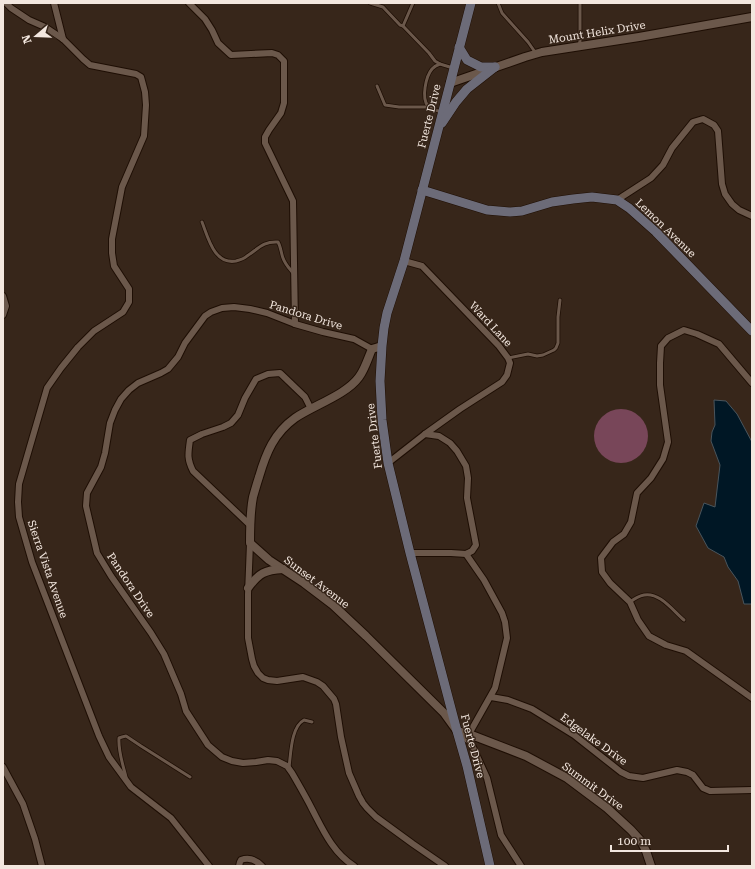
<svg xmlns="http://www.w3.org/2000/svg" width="755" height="869" font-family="'Roboto Serif',serif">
	<rect width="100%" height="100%" fill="#37261a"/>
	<!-- water -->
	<path fill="#001725" stroke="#49555d" d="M714 400 726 401 737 414 752 442V604H744L738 581 728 567 724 557 708 548 696 526 704 503 715 507 720 465 711 441 712 432 715 425Z"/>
	<!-- building -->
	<circle fill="#784659" cx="621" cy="436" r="27"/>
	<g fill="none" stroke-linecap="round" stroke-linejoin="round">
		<!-- service casing -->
		<g stroke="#1e0e04" stroke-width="4.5">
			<g id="service">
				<path d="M370 3 383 7 400 25 403 26"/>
				<path d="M413 3 403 26 429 53 435 61 440 64"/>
				<path d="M498 3 502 13 528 42 535 52"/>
				<path d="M579 45 580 41V3"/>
				<path d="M377 86 385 105 399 107H428"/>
				<path d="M442 112C438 111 431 109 428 106 421 98 426 76 432 69 434 67 437 65 440 64L453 68"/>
				<path d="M202 222C208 237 214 265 236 261 240 260 244 259 247 256 258 249 263 241 278 242 281 247 281 253 283 258 285 264 289 268 293 273"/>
				<path d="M508 358 528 354 537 356 543 355 554 350 556 348 558 343V317L560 300"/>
				<path d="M630 602C634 599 639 596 644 595 660 592 673 611 684 620"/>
				<path d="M289 767C291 753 291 727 304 720L312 722"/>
				<path d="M126 777C123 765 118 751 119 738L122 737 126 736 141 746 190 777"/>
			</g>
		</g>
		<!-- minor casing -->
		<g stroke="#1e0e04" stroke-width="8">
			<g id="minor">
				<path d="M6 3 11 8 29 20 45 27 63 39 83 59 90 65 136 74 141 77 145 92 146 105 144 136 122 187 112 239V253L114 266 129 289V302L123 312 94 331 78 347 61 368 47 388 19 484 18 502 19 517 32 562 99 736 109 757 131 787 171 818 209 866"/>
				<path d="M54 3 63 39"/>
				<path d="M189 3 205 19 212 30 218 43 231 55 272 53 278 55 284 61V103L281 113 269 130 265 137V143L293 201 295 324"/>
				<path d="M617 200 651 178 663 165 672 148 693 122 703 119 714 125 718 131 722 184 725 194 732 204 739 210 752 216"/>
				<path d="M3 296 6 306 3 315"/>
				<path d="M752 383 719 344 697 334 684 330 668 338 661 346 660 363V385L668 442 663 459 651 478 637 493 631 522 624 534 613 542 601 558 602 572 610 583 630 602 638 620 649 636 666 645 686 651 752 698"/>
				<path d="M425 434 439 436 450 443 457 451 466 466 468 478 467 498 476 545 472 551 466 554"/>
				<path d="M388 463 425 434 460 409 502 382 507 375 510 363 508 358 499 346 422 266 404 261"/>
				<path d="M250 525 193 471C187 459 188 454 190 440L202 434 223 427 231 423 238 415 245 398 256 379 268 374 280 373 305 397 311 409"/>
				<path d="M250 543 248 594V638L252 659 254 666 258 673 263 678 268 680 277 681 303 677 317 682 323 686 334 699 336 704 341 737 349 773 359 796 363 803 367 808 376 817 413 844 445 866"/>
				<path d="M410 553H451L466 554"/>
				<path d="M466 554 484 580 502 613 505 622 507 638 495 688 469 734"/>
				<path d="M491 697 508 700 532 709 574 735 621 772 629 776 643 778 677 770 687 772 693 775 703 788 710 791 752 790"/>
				<path d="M458 732 471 743 487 778 501 835 521 866"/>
				<path d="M3 767 23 804 35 839 42 866"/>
				<path d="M239 866 240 862 241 860C249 857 256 860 262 866"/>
				<path d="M354 866C333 853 323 830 312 809 306 797 299 785 292 773L287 766 277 761 268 760 256 762 243 763 232 761 222 757 208 745 186 711 181 694 164 654 151 633 111 576 97 553 86 506 87 493 101 467 105 453 110 423 115 410 121 399 129 390 138 383 161 373 168 369 178 357 185 343 205 316 211 312 222 308 234 307 250 309 267 313 295 324 323 332 354 339 372 349"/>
			</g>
		</g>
		<!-- tertiary casing -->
		<g stroke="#1e0e04" stroke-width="10">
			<g id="tertiary">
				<path d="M450 83 525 57 542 52 639 37 752 17"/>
				<path d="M382 346 372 349C368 358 365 369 359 377 346 395 314 405 295 418 274 433 266 453 259 477 257 483 255 490 253 497 250 512 250 528 250 543L269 560 304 583 333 605 366 636 444 713 457 731 469 734 526 756 567 778 607 808 631 830 641 841 646 851 651 866"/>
				<path d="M248 588C259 573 265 570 283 569"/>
			</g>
		</g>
		<!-- secondary casing -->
		<g stroke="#1e0e04" stroke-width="10">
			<g id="secondary">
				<path d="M471 3 404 261 387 313 384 328 382 346 380 381 382 420 388 463 410 553 457 731 467 766 490 866"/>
				<path d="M459 47 467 60 481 67H495"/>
				<path d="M442 123 456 102 467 89 495 67"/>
				<path d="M422 190 487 210 510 212 522 211 552 202 573 199 592 197 617 200 629 208 656 232 752 331"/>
			</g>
		</g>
		<!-- service -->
		<use href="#service" stroke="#6b584b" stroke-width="3"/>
		<!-- minor -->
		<use href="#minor" stroke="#6b584b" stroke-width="6"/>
		<!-- tertiary -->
		<use href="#tertiary" stroke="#6b584b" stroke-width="8"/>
		<!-- secondary -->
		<use href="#secondary" stroke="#6c6b78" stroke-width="9"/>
	</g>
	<g text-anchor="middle" stroke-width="3" stroke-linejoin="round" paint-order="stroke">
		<!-- street labels -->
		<g font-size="11" fill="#f3e7df" stroke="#37261a">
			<text transform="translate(597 32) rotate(-9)" y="4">Mount Helix Drive</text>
			<text transform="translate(429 116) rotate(-76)" y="4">Fuerte Drive</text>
			<text transform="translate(666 228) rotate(44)" y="4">Lemon Avenue</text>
			<text transform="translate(306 315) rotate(17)" y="4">Pandora Drive</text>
			<text transform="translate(491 324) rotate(47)" y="4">Ward Lane</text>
			<text transform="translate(374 436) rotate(-97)" y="4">Fuerte Drive</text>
			<text transform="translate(48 569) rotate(71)" y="4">Sierra Vista Avenue</text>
			<text transform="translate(317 582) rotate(37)" y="4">Sunset Avenue</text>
			<text transform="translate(131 585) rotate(56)" y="4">Pandora Drive</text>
			<text transform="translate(594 739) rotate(36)" y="4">Edgelake Drive</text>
			<text transform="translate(473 746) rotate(75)" y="4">Fuerte Drive</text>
			<text transform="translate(593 786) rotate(36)" y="4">Summit Drive</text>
		</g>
	</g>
	<!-- border -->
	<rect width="755" height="869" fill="none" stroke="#f3e7df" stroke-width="8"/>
	<!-- north arrow -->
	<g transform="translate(36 36) rotate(251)" stroke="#37261a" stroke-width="3" paint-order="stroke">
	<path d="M0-3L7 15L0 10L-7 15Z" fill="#f3e7df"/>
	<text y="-6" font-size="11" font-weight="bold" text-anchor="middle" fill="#f3e7df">N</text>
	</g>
	<!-- scale -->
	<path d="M611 845v6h117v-6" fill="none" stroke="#f3e7df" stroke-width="2"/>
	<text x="617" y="845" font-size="12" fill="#f3e7df" stroke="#37261a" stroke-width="3" paint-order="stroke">100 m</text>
</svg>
